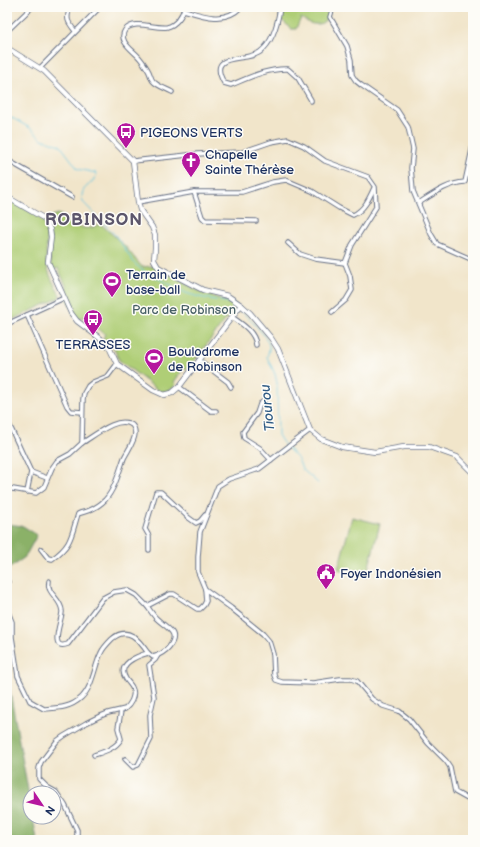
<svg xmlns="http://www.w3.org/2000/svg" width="480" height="847" font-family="'Balsamiq Sans',sans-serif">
	<rect width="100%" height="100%" fill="#fdfcf7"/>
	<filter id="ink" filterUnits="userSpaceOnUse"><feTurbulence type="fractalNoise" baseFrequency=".025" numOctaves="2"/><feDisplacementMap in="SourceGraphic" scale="8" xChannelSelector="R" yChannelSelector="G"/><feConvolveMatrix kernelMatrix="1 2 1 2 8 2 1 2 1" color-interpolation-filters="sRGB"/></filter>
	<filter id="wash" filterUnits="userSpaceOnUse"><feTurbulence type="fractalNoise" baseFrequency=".012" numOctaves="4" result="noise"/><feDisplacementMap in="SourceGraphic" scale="16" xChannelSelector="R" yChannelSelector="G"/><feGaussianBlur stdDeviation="0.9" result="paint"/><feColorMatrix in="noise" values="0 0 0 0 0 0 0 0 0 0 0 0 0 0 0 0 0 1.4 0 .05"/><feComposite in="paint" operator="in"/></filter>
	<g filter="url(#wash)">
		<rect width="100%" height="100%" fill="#f1e5ca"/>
		<!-- green -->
		<g fill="#afce76" stroke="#657e6a">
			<path d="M282 7H331C329 16 325 26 314 24 310 24 305 20 301 18L296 29H291L280 18Z"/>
			<path d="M7 199C17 205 38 214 44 223 51 234 44 251 47 263 48 275 55 285 60 295L59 298 11 320H8L7 318Z"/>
			<path d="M58 214C73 219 81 236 99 224L103 226 124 245 142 267 154 266 197 290 223 300 230 301 237 305 187 370 184 368 174 382 176 384C171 391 167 392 159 391L119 360 113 346 103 338 105 334 83 317 79 319 74 315 63 290 67 288 58 268 53 270 50 260 49 221 52 216Z"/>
			<path d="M352 517 380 524 366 577 338 569Z"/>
		</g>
		<!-- forest -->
		<g fill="#8bb167" stroke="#537062">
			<path d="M7 524 23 526 37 535 25 557 7 570Z"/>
			<path d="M7 675 30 801V817H33L37 840H7Z"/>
		</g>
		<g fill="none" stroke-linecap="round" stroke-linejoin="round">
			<!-- stream -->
			<g stroke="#62c4e0" stroke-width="1">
				<path d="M7 115 30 128 42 139 60 145 78 169 96 173V176C90 188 79 186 83 202L116 236 135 264 142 270 186 293 199 297 226 302 234 304 237 307"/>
				<path d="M240 310C248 318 267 335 269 345 270 349 268 353 267 357L275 374 277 383 278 435 283 443 298 459 302 469 318 483"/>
			</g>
		</g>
	</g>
	<g filter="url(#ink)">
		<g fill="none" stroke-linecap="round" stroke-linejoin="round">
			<!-- minor casing -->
			<g stroke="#666f84" stroke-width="5.5">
				<g id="minor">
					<path d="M70 7C66 19 67 21 75 31"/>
					<path d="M280 7C278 22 273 42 260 52 245 63 206 51 224 83L231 85C248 78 268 68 288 69L298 78 311 100V101"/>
					<path d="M333 7 330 17 347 46 351 60 352 75 356 81 361 85 397 110 408 127 413 149 411 168 413 191 431 234 437 244 473 260"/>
					<path d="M184 10C203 16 225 24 241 7"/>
					<path d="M7 31 32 7"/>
					<path d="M40 68 100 7"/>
					<path d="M172 92C167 89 157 86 153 81 151 79 150 73 148 70 145 65 141 59 137 55 131 49 118 40 125 30 135 19 154 29 167 27 176 25 183 15 184 7"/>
					<path d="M7 160 72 197"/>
					<path d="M133 161 197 154 242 152 271 142 288 139 304 146 325 161 368 177 375 187 376 207 352 245 345 263 350 276 352 290 346 300 332 312"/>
					<path d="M194 192 202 217 205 220 256 221"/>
					<path d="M138 202 194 192H242L273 182 286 180 312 191 339 208 353 215C364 210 369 199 374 188"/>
					<path d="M419 203C433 194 448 183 465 182L473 145"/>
					<path d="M288 243 300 254 315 259 345 263"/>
					<path d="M27 315 67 406 71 411 82 412"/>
					<path d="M232 317C242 324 255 332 256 345"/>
					<path d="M7 324 64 298"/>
					<path d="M199 360 228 382 231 387"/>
					<path d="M179 387 211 411H216"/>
					<path d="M264 401 260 404 257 413 243 432 244 438 260 448 271 460"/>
					<path d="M7 420 31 472 27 492"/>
					<path d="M31 472 47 478"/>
					<path d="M7 488 36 493 44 487 52 468 57 461 70 454 82 443 83 399 84 393 88 386 93 382 108 376 117 364"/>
					<path d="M41 549 48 558 52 559C72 545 71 536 78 514 82 512 86 512 90 510 95 508 101 504 105 500 115 489 119 472 124 458 128 450 135 441 135 433 135 429 134 427 132 425 118 415 94 436 82 443"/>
					<path d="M149 550V536L145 529 156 492H161L189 518 196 523 200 521 205 515"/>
					<path d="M49 581C46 594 61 598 62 611 63 618 47 652 68 644L103 598 114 592 127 590 136 595 147 606"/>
					<path d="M8 582V612L12 622V637L18 676 30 701 44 709C58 708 70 708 81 698 93 687 94 667 101 653 103 648 108 643 112 639 128 625 139 640 148 653"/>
					<path d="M205 589 231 608 263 634 269 641 273 654 274 675 276 680 282 682 313 683 340 679H351L357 681 372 699 383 706 399 711 409 719 428 743 446 761 450 767 455 792 473 802"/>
					<path d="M94 755C103 752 115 749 121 739L118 728 121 711"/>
					<path d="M125 759 133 767 138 765 151 739 150 715 154 697 149 665 155 660 158 655"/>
					<path d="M75 840 77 835V830L65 805 56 792 47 787 39 779V768L41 762 57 741 64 736 86 723 98 717 108 713 125 709C130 705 135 697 133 690 132 685 128 683 126 679 116 664 137 656 148 653L153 657C160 655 164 653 169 647 181 632 166 628 156 618 153 615 150 610 147 606L170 594H174L197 609H200L204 605 206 601 205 589 198 572V557L200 532 218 486 229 479 259 469 310 430"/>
				</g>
			</g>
			<!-- tertiary casing -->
			<g stroke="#666f84" stroke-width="6">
				<g id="tertiary">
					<path d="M7 48 44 71 133 161 138 202 140 210 152 227 155 235V248L154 260 158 267 203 290 228 296 241 305 250 313 271 338 278 349 310 430 321 439 342 447 375 452 404 447H429L457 457 473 473"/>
					<path d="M7 197 45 219 50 230 51 237 48 262 71 313 77 321 101 339 109 347 117 364 153 390 164 395 172 393 179 387 241 305"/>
				</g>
			</g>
			<!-- minor -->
			<use href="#minor" stroke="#fff" stroke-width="3.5"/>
			<!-- tertiary -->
			<use href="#tertiary" stroke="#fff" stroke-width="4.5"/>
		</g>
	</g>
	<!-- icons -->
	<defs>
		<g id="bus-pin" transform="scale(1)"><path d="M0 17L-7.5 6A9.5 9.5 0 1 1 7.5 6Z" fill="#b5179e" stroke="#fdfcf7"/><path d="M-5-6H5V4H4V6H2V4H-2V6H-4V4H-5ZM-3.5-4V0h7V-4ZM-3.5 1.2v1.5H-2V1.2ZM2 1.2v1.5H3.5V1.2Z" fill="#fff"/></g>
		<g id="church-pin" transform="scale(1)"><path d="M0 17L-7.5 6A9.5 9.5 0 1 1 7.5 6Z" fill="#b5179e" stroke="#fdfcf7"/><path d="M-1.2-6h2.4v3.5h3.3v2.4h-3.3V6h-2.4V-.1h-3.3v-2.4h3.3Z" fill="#fff"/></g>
		<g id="stadium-pin" transform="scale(1)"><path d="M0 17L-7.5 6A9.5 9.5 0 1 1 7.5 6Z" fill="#b5179e" stroke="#fdfcf7"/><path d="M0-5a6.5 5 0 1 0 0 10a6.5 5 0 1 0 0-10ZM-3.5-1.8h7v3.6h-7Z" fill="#fff"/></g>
		<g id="civic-pin" transform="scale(1)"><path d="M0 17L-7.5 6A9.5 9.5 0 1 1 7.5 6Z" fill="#b5179e" stroke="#fdfcf7"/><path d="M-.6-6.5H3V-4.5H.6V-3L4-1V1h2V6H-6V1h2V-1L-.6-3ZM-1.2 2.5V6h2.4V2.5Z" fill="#fff"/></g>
	</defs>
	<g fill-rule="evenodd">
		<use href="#bus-pin" x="126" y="132"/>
		<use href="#church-pin" x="191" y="161"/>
		<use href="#stadium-pin" x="112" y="281"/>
		<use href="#bus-pin" x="93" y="319"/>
		<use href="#stadium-pin" x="154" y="358"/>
		<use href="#civic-pin" x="326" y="573"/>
	</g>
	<g text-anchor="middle" stroke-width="3" stroke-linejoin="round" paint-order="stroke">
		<!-- poi labels -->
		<g font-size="13" fill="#1b2f5e" stroke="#fdfcf7" text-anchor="start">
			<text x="140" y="137">PIGEONS VERTS</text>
			<text x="205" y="159">Chapelle<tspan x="205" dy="15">Sainte Thérèse</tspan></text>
			<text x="126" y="279">Terrain de<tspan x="126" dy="15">base-ball</tspan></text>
			<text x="93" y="349" text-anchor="middle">TERRASSES</text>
			<text x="168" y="356">Boulodrome<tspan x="168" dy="15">de Robinson</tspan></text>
			<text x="340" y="578">Foyer Indonésien</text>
		</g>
		<!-- park labels -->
		<g font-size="13" fill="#475f65" stroke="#fdfcf7">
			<text x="184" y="314">Parc de Robinson</text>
		</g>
		<!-- water labels -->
		<g font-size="14" font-style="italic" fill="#305c85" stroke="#fdfcf7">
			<text transform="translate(267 408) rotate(-96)" y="5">Tiourou</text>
		</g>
		<!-- district labels -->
		<g font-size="17" font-weight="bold" letter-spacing="1" fill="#5c566b" stroke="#fdfcf7">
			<text x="94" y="225">ROBINSON</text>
		</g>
	</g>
	<!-- margin -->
	<rect width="480" height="847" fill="none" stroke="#fdfcf7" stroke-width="24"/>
	<!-- north arrow -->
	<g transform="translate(42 805) rotate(125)"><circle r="19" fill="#fdfcf7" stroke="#a3aaba"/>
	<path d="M0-3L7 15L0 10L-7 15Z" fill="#b5179e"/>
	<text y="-6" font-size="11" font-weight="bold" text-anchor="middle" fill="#1b2f5e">N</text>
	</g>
</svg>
